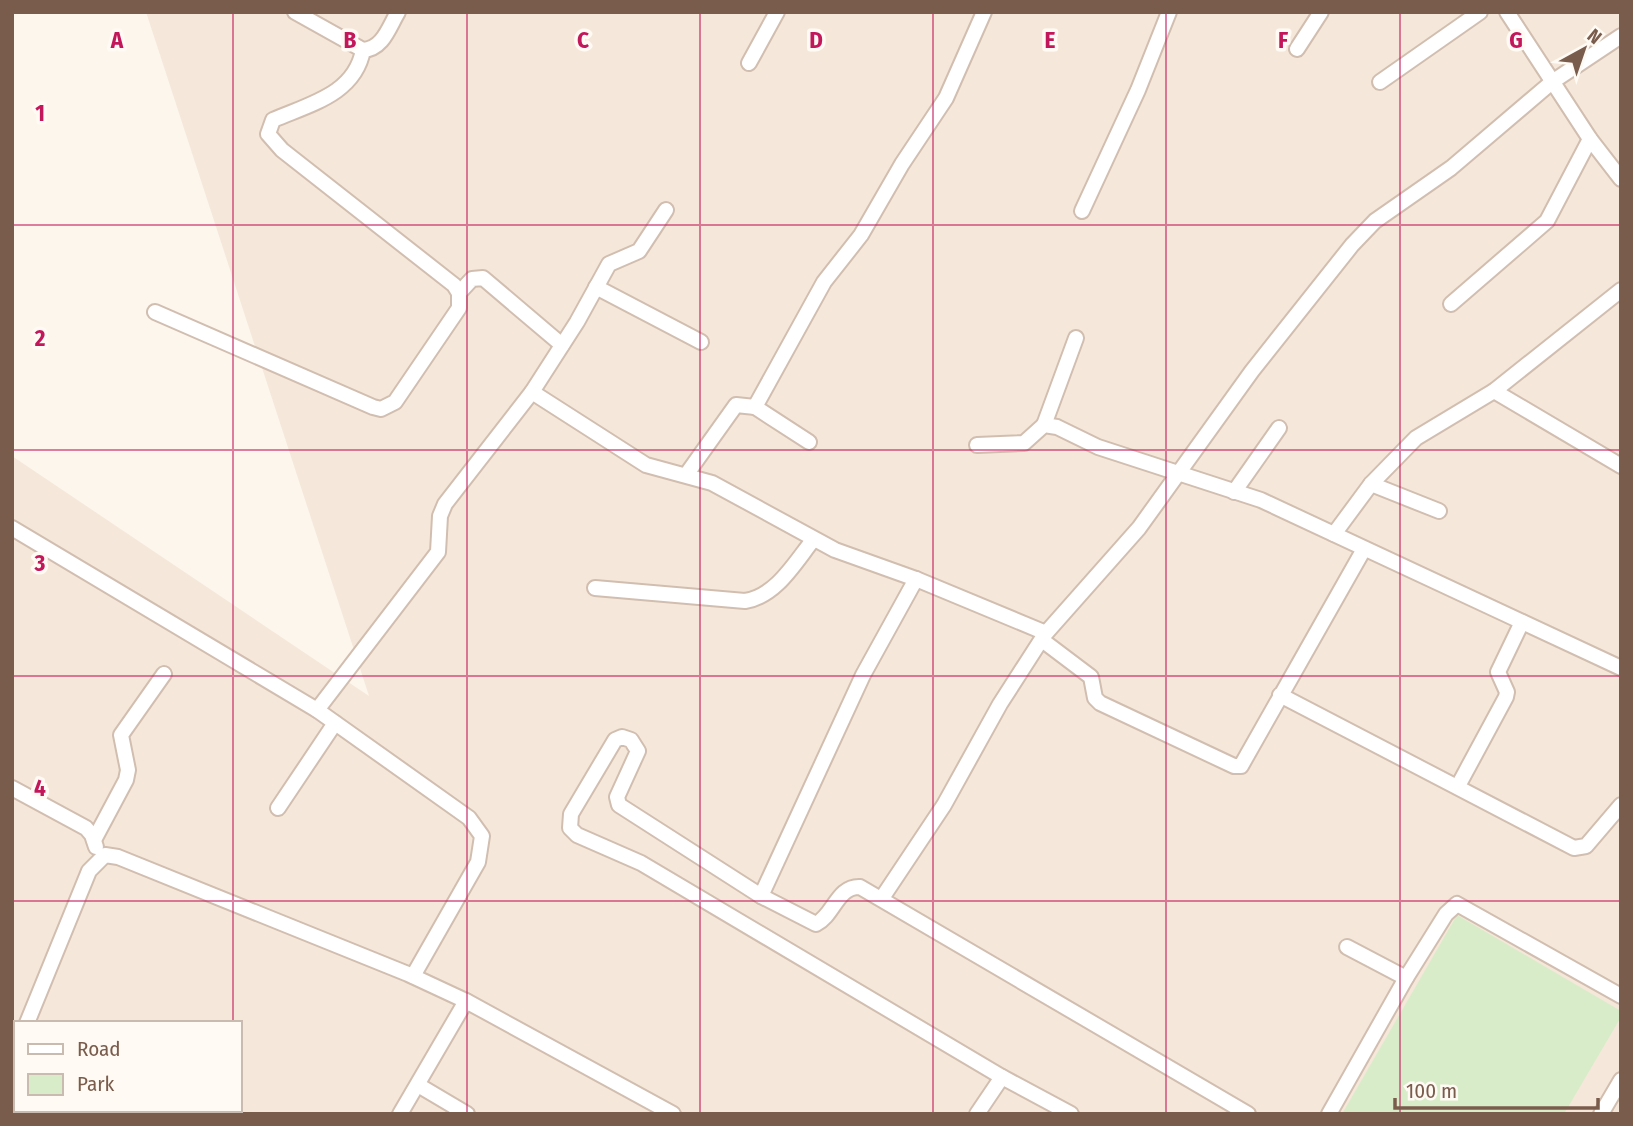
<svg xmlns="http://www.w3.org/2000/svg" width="1633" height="1126" font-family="'Fira Sans Condensed',sans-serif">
	<rect width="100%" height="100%" fill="#fdf6ec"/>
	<!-- residential -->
	<path fill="#f5e8da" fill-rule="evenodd" d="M146 12H1621V1114H12V456L369 696ZM16 1023H240V1110H16Z"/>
	<!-- green -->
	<path fill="#d8ecc9" d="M1457 915 1621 1011V1017L1564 1114H1342Z"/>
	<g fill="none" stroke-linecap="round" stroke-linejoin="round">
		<!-- street casing -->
		<g stroke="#d1beb0" stroke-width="18">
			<g id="street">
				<path d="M295 12 363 50C383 49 389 27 398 12"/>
				<path d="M1507 12 1590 139 1621 179"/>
				<path d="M1297 49 1321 12"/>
				<path d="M749 63 777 12"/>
				<path d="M1380 82 1480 12"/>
				<path d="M1082 211 1138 90 1169 12"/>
				<path d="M596 287 701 342"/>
				<path d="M459 293 472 279 483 278 562 345"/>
				<path d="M1451 304 1547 221 1590 139"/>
				<path d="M155 312 373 407 381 409 395 402 459 308V293L454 285 282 150 268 134 273 120C310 104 355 94 363 50"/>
				<path d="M1494 391 1621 466"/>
				<path d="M532 392 577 322 609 264 639 251 666 210"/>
				<path d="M755 407 824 282 861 235 902 164 946 98 984 12"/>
				<path d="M1044 425 1076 338"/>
				<path d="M977 445 1024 443 1044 425 1057 427 1098 447 1261 500 1621 668"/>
				<path d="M686 475 736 405 755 407 809 442"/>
				<path d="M1371 484 1439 511"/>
				<path d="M1234 492 1279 428"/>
				<path d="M12 528 317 710 438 552 440 516 445 504 532 392 646 465 712 483 835 550 916 579 1046 633 1139 528 1252 371 1352 245 1375 221 1451 168 1552 82 1621 36"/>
				<path d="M1334 534 1371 484 1416 438 1494 391 1621 290"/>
				<path d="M595 588 745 601C776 596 794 564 813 540"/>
				<path d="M1042 640 1091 677 1095 698 1100 703 1234 766H1241L1364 549"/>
				<path d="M1280 695 1574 848 1586 846 1621 805"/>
				<path d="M317 710 469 818 482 836 478 862 413 976"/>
				<path d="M1458 786 1506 697 1507 692 1498 672 1522 622"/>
				<path d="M12 788 86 828 92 835 96 847"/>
				<path d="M278 808 335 723"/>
				<path d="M94 840 126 780 128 770 121 735 164 674"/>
				<path d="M761 896 863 675 916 579"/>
				<path d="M882 898 944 805 1000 704 1045 634"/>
				<path d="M1347 947 1406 978"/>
				<path d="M27 1023 89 871 105 855 118 857 408 974 466 1001 673 1114"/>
				<path d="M12 1056 16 1048"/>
				<path d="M1002 1077 641 863 577 835 570 828 571 814 615 740 622 737 631 740 638 751 617 797 619 805 761 896 816 924C834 915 837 886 860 887L1248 1114"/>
				<path d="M418 1085 467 1114"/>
				<path d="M400 1114 466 1001"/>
				<path d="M977 1114 1002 1077 1071 1114"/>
				<path d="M1329 1114 1406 978 1446 914 1457 904 1621 996"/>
				<path d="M1601 1114 1621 1080"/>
			</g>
		</g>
		<!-- street -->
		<use href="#street" stroke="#fff" stroke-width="14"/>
	</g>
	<!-- grid -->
	<path fill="none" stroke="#c2185b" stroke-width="2" stroke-opacity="0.55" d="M233 12V1023M467 12V1114M700 12V1114M933 12V1114M1166 12V1114M1400 12V1114M12 225H1621M12 450H1621M12 676H1621M12 901H1621M233 1110V1114"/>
	<g font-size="23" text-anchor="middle" font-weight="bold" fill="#c2185b" stroke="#fffaf3" stroke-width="7" stroke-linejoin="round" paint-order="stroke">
		<text x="117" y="48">A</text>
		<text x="350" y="48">B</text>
		<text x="583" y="48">C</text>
		<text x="816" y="48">D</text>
		<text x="1050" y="48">E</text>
		<text x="1283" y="48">F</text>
		<text x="1516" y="48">G</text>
		<text x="40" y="121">1</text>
		<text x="40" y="346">2</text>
		<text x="40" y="571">3</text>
		<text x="40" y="796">4</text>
	</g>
	<!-- border -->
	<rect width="1633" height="1126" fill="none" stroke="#7a5c4d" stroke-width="28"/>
	<!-- legend -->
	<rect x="14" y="1021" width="228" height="91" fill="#fffaf3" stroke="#cabbb1" stroke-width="2"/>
	<rect x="28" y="1044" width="35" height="10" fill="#ffffff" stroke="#cabbb1" stroke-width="2"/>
	<text x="77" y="1056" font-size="21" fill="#7a5c4d">Road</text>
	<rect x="28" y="1074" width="35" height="21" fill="#d8ecc9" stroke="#cabbb1" stroke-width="2"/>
	<text x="77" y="1091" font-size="21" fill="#7a5c4d">Park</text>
	<!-- north arrow -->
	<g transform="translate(1584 49) rotate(40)" stroke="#fffaf3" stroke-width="5" paint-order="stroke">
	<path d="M0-5L12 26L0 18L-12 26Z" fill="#7a5c4d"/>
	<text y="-10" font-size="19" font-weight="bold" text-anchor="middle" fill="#7a5c4d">N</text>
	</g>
	<!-- scale -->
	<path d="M1395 1098v10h203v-10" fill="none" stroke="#7a5c4d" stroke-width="3.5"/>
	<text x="1406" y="1098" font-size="21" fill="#7a5c4d" stroke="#fffaf3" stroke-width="5" paint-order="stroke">100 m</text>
</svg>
